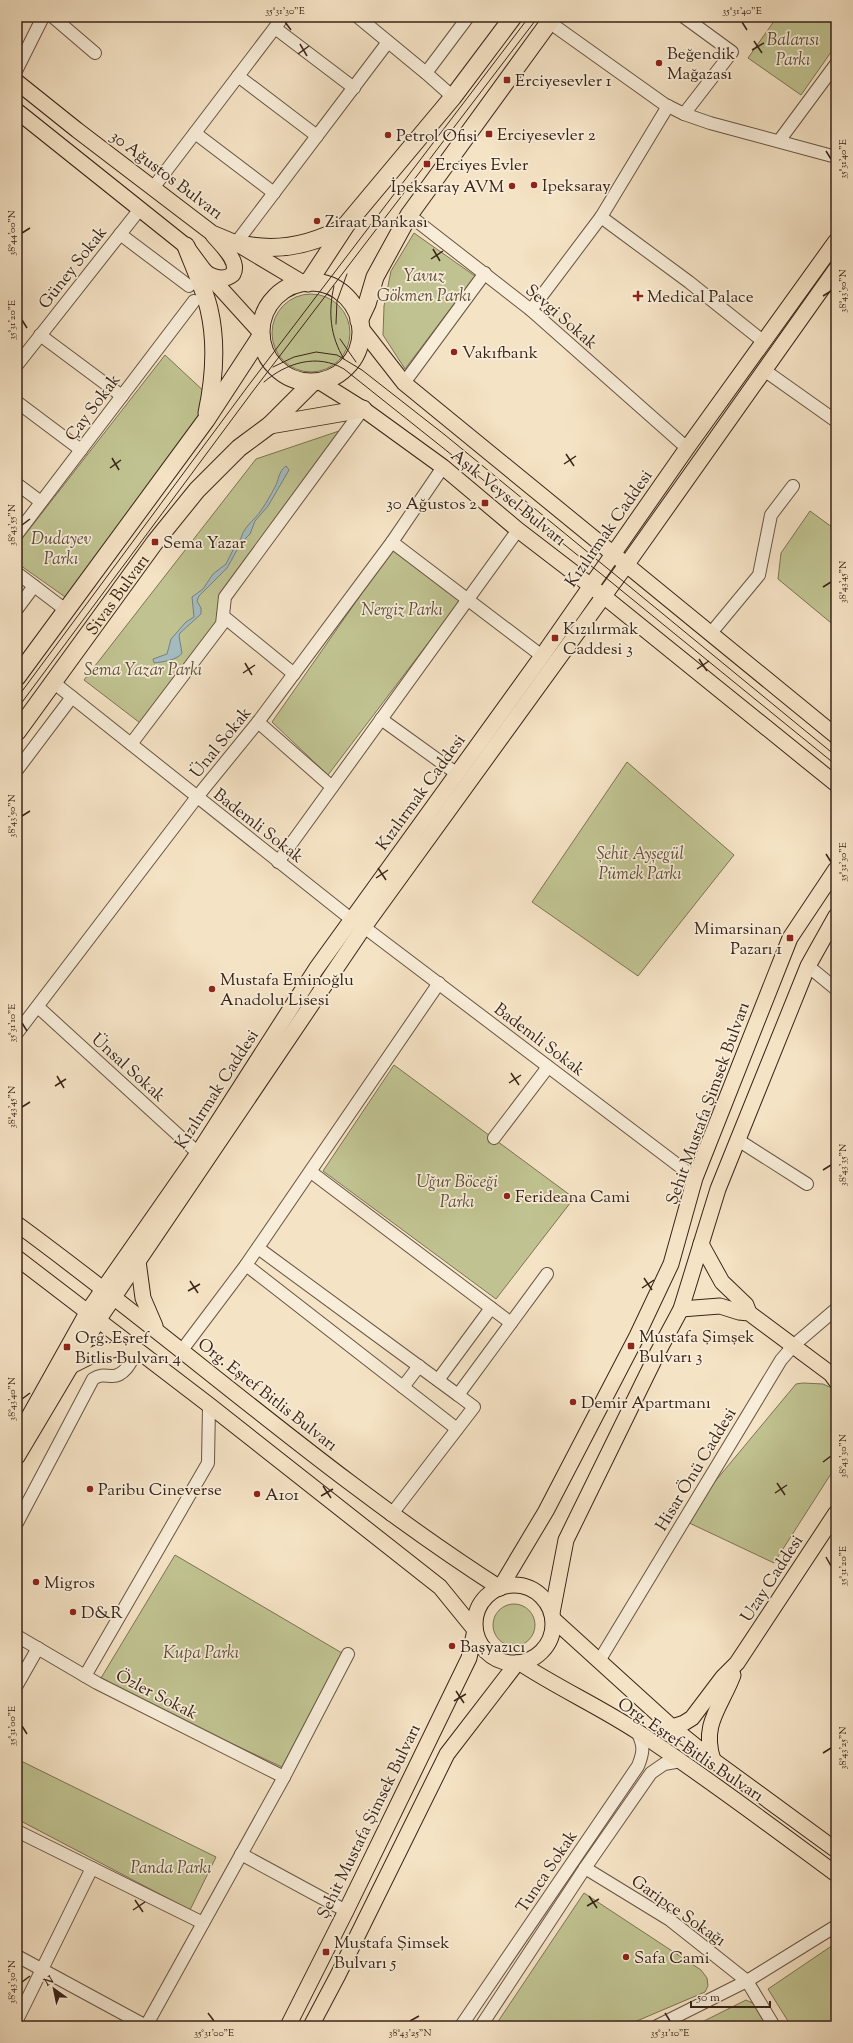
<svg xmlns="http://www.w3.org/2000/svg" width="853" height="2043" font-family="'Sorts Mill Goudy',serif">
	<rect width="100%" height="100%" fill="#f5e3c5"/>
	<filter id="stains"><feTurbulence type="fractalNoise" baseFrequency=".005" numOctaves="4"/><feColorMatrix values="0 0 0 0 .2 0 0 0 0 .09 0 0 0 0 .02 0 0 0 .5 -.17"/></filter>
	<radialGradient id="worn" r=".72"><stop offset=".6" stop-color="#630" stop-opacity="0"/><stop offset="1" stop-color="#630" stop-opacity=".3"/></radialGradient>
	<!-- green -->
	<g fill="#c0c391" stroke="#7d7454">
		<path d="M777 17H836V45L801 95 748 58Z"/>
		<path d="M414 233 475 276 405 369 383 335 384 306 391 271Z"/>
		<circle cx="311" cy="333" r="39"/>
		<path d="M165 355 208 395 195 427 68 599 17 563V545Z"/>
		<path d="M342 430 222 605 224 625 148 729 84 680 256 459Z"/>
		<path d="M810 511 836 530V627L778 579 781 553Z"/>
		<path d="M392 550 460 601 328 775 272 722Z"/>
		<path d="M627 762 734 855 638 976 532 902Z"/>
		<path d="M394 1065 574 1198 496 1299 323 1171Z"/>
		<path d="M803 1383 823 1384 836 1390V1466L774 1563 683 1520 796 1384Z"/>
		<path d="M175 1555 342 1653 282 1767 157 1709 101 1678Z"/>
		<circle cx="514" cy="1625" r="21"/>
		<path d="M17 1759 216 1857 190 1910 17 1819Z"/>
		<path d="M584 1893 701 1970 707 1978 708 1986 705 1992 625 2026H495Z"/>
		<path d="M836 1943V2026H791L768 1989Z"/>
		<path d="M746 2000 763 2008 765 2024 763 2026H694Z"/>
	</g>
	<!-- water -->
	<path fill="#a3bbc0" stroke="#797f7d" d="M286 466 289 470 268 506 255 521 250 534 245 539 242 546 237 550 227 568 199 596 197 601 201 608V614L180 633 179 636 182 653C178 660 162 662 154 663L153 659 167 654 171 639 186 622 194 617 192 597 203 589 213 574 226 564 233 550 240 544C241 527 254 522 262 509 267 502 271 494 275 487 279 480 278 472 286 466Z"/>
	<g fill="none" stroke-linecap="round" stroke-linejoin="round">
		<!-- minor casing -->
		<g stroke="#695443" stroke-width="14">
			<g id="minor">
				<path d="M53 17 95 53"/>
				<path d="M358 17 426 73 453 97"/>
				<path d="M684 17 732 52 684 114"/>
				<path d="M549 22 664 104 684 114 710 123 836 157"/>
				<path d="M275 28 354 88"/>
				<path d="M17 69 43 17"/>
				<path d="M426 73 468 17"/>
				<path d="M238 76 317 136"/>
				<path d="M195 133 274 193"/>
				<path d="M779 141 836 64"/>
				<path d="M153 188 283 17"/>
				<path d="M409 215 531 310 687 448"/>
				<path d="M601 217 689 282 764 342"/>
				<path d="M120 234 189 286"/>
				<path d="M236 243 388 42"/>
				<path d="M531 310 601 217 668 106"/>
				<path d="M40 335 122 396"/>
				<path d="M17 365 140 209"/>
				<path d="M764 370 836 421"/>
				<path d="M404 383 485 273"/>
				<path d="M17 402 81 450"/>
				<path d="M17 484 41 502"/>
				<path d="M17 534 194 301"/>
				<path d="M392 542 542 656"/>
				<path d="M17 573 67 611"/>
				<path d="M17 609 34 586"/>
				<path d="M223 616 294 674"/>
				<path d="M711 633 759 575 771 515 793 486"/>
				<path d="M53 682 351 919"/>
				<path d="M381 719 456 773"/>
				<path d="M258 722 332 787"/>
				<path d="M131 744 222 624 225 597 363 409"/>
				<path d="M17 770 72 697"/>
				<path d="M278 862 518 530"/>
				<path d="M364 927 695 1178"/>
				<path d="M808 966 836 989"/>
				<path d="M38 1007 198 1153"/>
				<path d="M17 1033 197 797 258 722 392 542 443 467"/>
				<path d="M494 1138 548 1067"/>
				<path d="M738 1140 807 1184"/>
				<path d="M311 1172 511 1323"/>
				<path d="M258 1248 458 1395"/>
				<path d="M246 1265 457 1429"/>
				<path d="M182 1350 246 1265 439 983"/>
				<path d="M438 1380 491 1308"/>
				<path d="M403 1387 419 1366"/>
				<path d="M391 1515 474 1407 458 1395 547 1274"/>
				<path d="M17 1523 93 1379C99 1375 103 1375 111 1376 125 1377 132 1360 137 1350"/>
				<path d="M17 1636 97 1683 284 1777"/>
				<path d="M599 1661 781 1360 794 1345 836 1309"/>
				<path d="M85 1676 208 1463 209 1405"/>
				<path d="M17 1685 38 1648"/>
				<path d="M17 1831 203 1923"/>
				<path d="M241 1854 346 1911"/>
				<path d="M585 1868 670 1920 747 1981 774 2026"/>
				<path d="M17 1956 146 2026"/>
				<path d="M17 2020 92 1868"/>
				<path d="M146 2026 284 1777 348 1654"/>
				<path d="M461 2026 638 1766C644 1751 644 1746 637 1731"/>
				<path d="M481 2026 585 1868 651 1773 664 1764 681 1761"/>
				<path d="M657 2026 747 1981 836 1926"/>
			</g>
		</g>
		<!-- major casing -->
		<g stroke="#3a2418" stroke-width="17">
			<g id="major">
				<path d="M17 82 77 130 212 233 236 243 303 283"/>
				<path d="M17 111 186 246 203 269 261 333"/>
				<path d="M206 273C215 278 225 281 233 274 240 261 221 245 213 235"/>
				<path d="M361 328 404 383 836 736"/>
				<path d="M320 382 363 409 443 467 518 530 591 586 836 784"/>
				<path d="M17 1224C180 1343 330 1479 500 1588"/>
				<path d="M701 1244 722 1282 746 1305 749 1313"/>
				<path d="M17 1258 209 1405 440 1587 475 1630"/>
				<path d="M138 1261 143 1298 155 1326"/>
				<path d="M681 1309 720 1306 739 1312 749 1313 831 1374 836 1381"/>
				<path d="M71 1366 97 1353 133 1346"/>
				<path d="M17 1438 88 1311 198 1153 316 969 542 656 687 448 836 241"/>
				<path d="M17 1457 99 1319 364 927 627 564 836 269"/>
				<circle cx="514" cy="1624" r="39"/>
				<path d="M500 1588 546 1511 637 1336 671 1264 695 1178 790 938 836 869"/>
				<path d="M552 1613 566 1540 658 1352 681 1309 718 1189 808 966 836 916"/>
				<path d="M553 1619 672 1727 713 1760 836 1850"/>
				<path d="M520 1663C558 1688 600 1707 638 1732 706 1777 771 1826 836 1874"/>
				<path d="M672 1727 684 1723 692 1718 723 1677 737 1663 836 1513"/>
				<path d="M713 1760C701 1724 721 1707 733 1675"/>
				<path d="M288 2026 346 1911 469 1658 475 1630"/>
				<path d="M311 2026 338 1975 447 1754 517 1663"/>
			</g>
		</g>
		<!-- highway casing -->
		<g stroke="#3a2418" stroke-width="19">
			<g id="highway">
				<path d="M236 243C275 253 310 246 344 227"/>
				<path d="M186 246C194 267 204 288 209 309 217 343 214 380 207 413"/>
				<circle cx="311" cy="332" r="50"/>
				<path d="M308 283 346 225 453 97 513 17"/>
				<path d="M359 321 367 304 375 277 409 215 553 17"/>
				<path d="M270 425 363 409"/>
				<path d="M17 677 206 420 261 336"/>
				<path id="s1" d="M17 732 155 542 197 490 239 448 270 425 312 383"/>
			</g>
		</g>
		<!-- minor -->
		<use href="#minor" stroke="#f8edd9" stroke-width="12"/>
		<!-- major -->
		<use href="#major" stroke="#f5e3c5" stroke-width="15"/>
		<!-- highway -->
		<use href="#highway" stroke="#f5e3c5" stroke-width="17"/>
		<!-- tram -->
		<g stroke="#3a2418" stroke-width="1">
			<path d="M334 286C328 312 330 336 344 359"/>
			<path d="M336 324 337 301 347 274"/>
			<path d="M340 339 356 362"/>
			<path d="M273 367 294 357 316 352 337 355 362 370 445 435 836 756"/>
			<path d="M264 382C286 363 317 353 344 369L600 573 836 765"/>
			<path d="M17 698 248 386 529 17"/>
			<path d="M17 709 253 391 538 17"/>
		</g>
	</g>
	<!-- ticks -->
	<path fill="none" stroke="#3a2418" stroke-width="1.5" d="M285 22 291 30M742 22 747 30M754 41 762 53M300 44 307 56M752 50 764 43M298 54 309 46M826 151 831 159M22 233 30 228M433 249 440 261M431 259 443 251M823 296 831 291M22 320 27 328M566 454 574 466M112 458 119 470M564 464 576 456M110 468 121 460M22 525 30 519M823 587 831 582M699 659 707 671M245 663 252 675M697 669 709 661M243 673 255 665M22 816 30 811M826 854 831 862M378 868 386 880M376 878 388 870M22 1023 27 1031M511 1073 519 1085M57 1076 64 1088M509 1083 521 1075M55 1086 66 1079M22 1107 30 1102M823 1170 831 1165M644 1278 652 1290M190 1281 198 1293M642 1288 654 1280M188 1291 200 1284M22 1399 30 1393M823 1462 831 1456M777 1483 785 1495M323 1486 331 1498M775 1493 787 1485M321 1496 333 1489M826 1557 831 1566M456 1691 464 1703M454 1701 466 1694M22 1726 27 1734M823 1753 831 1748M589 1896 597 1908M135 1900 143 1912M587 1906 599 1899M133 1910 145 1902M22 1982 30 1976M208 2013 214 2021M665 2013 670 2021M410 2021 419 2016"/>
	<!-- markers -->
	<g fill="#8f2418" stroke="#f8edd9" stroke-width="1.5">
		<circle cx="659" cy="63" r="4"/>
		<rect x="503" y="76" width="8" height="8" rx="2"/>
		<rect x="485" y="130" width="8" height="8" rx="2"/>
		<circle cx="388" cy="135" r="4"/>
		<rect x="423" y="160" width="8" height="8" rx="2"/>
		<circle cx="534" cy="185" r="4"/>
		<circle cx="512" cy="186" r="4"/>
		<circle cx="317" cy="221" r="4"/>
		<path d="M636 290h4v4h4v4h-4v4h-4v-4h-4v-4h4z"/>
		<circle cx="454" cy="352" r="4"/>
		<rect x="481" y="499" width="8" height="8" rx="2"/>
		<rect x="151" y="538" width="8" height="8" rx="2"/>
		<rect x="551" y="634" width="8" height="8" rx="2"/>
		<rect x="786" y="934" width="8" height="8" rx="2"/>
		<circle cx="212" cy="989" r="4"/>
		<circle cx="507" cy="1196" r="4"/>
		<rect x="627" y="1342" width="8" height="8" rx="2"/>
		<rect x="63" y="1343" width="8" height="8" rx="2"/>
		<circle cx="573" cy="1402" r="4"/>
		<circle cx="90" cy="1489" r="4"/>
		<circle cx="257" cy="1494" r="4"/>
		<circle cx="36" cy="1582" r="4"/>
		<circle cx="73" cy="1612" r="4"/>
		<circle cx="452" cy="1646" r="4"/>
		<rect x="322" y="1948" width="8" height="8" rx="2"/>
		<circle cx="626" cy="1957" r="4"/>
	</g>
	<g text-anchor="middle" stroke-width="3.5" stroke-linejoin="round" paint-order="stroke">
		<!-- park labels -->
		<g font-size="17" font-style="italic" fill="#5c4c36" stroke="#f8edd9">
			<text x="793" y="45">Balarısı<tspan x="793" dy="20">Parkı</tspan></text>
			<text x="424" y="281">Yavuz<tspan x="424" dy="20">Gökmen Parkı</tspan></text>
			<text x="61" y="544">Dudayev<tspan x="61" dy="20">Parkı</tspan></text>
			<text x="402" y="615">Nergiz Parkı</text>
			<text x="143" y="675">Sema Yazar Parkı</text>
			<text x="640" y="859">Şehit Ayşegül<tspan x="640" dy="20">Pümek Parkı</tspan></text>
			<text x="457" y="1187">Uğur Böceği<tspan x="457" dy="20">Parkı</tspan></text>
			<text x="201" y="1658">Kupa Parkı</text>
			<text x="171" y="1873">Panda Parkı</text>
		</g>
		<!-- poi labels -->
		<g font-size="17" fill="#3a2418" stroke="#f8edd9" text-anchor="start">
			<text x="667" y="59">Beğendik<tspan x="667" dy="20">Mağazası</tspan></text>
			<text x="515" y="86">Erciyesevler 1</text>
			<text x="497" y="140">Erciyesevler 2</text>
			<text x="396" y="141">Petrol Ofisi</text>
			<text x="435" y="170">Erciyes Evler</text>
			<text x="542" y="191">Ipeksaray</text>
			<text x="504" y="192" text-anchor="end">İpeksaray AVM</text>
			<text x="325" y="227">Ziraat Bankası</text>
			<text x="647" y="302">Medical Palace</text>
			<text x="462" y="358">Vakıfbank</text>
			<text x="477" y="509" text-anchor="end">30 Ağustos 2</text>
			<text x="163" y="548">Sema Yazar</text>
			<text x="563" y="634">Kızılırmak<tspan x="563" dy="20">Caddesi 3</tspan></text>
			<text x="782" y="934" text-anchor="end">Mimarsinan<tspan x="782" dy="20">Pazarı 1</tspan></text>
			<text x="220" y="985">Mustafa Eminoğlu<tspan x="220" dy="20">Anadolu Lisesi</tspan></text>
			<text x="515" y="1202">Ferideana Cami</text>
			<text x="639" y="1342">Mustafa Şimşek<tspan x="639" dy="20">Bulvarı 3</tspan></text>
			<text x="75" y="1343">Org. Eşref<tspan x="75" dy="20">Bitlis Bulvarı 4</tspan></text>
			<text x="581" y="1408">Demir Apartmanı</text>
			<text x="98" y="1495">Paribu Cineverse</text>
			<text x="265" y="1500">A101</text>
			<text x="44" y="1588">Migros</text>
			<text x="81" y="1618">D&amp;R</text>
			<text x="460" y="1652">Başyazıcı</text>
			<text x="334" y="1948">Mustafa Şimsek<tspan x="334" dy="20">Bulvarı 5</tspan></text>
			<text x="634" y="1963">Safa Cami</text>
		</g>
		<!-- street labels -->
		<g font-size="17" fill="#3a2418" stroke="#f8edd9">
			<text transform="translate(167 174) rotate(37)" y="6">30 Ağustos Bulvarı</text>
			<text transform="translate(72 267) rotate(-52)" y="6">Güney Sokak</text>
			<text transform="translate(562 316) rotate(41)" y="6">Sevgi Sokak</text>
			<text transform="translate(92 407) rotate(-53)" y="6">Çay Sokak</text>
			<text transform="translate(509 497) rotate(39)" y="6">Aşık Veysel Bulvarı</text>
			<text transform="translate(608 528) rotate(-55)" y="6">Kızılırmak Caddesi</text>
			<text dy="6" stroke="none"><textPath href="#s1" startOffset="170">Sivas Bulvarı</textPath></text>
			<text transform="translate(220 742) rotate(-51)" y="6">Ünal Sokak</text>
			<text transform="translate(420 792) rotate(-54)" y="6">Kızılırmak Caddesi</text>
			<text transform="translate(259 825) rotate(38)" y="6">Bademli Sokak</text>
			<text transform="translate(540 1039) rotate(37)" y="6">Bademli Sokak</text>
			<text transform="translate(129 1067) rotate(42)" y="6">Ünsal Sokak</text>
			<text transform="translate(216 1089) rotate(-57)" y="6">Kızılırmak Caddesi</text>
			<text transform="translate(707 1103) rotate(-70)" y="6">Şehit Mustafa Şimsek Bulvarı</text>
			<text transform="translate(268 1394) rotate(38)" y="6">Org. Eşref Bitlis Bulvarı</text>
			<text transform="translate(695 1469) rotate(-59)" y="6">Hisar Önü Caddesi</text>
			<text transform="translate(771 1578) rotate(-57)" y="6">Uzay Caddesi</text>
			<text transform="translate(157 1694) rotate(27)" y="6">Özler Sokak</text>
			<text transform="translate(691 1749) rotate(34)" y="6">Org. Eşref Bitlis Bulvarı</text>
			<text transform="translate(368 1821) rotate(-64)" y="6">Şehit Mustafa Şimsek Bulvarı</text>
			<text transform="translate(546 1871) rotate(-56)" y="6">Tunca Sokak</text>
			<text transform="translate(679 1910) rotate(35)" y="6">Garipçe Sokağı</text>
		</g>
	</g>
	<!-- margin -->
	<rect width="853" height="2043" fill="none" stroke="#f5e3c5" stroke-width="44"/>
	<!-- north arrow -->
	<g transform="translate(54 1989) rotate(327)" stroke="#f8edd9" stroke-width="3" paint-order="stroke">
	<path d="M0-3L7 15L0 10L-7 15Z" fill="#3a2418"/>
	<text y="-6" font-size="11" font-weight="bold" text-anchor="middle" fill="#3a2418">N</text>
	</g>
	<!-- scale -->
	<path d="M691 2001v6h79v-6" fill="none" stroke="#3a2418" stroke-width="2"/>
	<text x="697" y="2001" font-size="12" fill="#3a2418" stroke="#f8edd9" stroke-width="3" paint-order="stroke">50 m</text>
	<rect x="22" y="22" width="809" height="1999" fill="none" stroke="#3a2418" stroke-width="1.5"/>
	<g font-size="10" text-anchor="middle" fill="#3a2418">
		<text x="285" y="14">35°31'30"E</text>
		<text x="742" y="14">35°31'40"E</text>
		<text transform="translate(842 159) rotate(-90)" y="4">35°31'40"E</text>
		<text transform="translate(11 233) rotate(-90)" y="4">38°44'00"N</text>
		<text transform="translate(842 291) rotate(-90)" y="4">38°43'50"N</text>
		<text transform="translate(11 320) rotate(-90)" y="4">35°31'20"E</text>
		<text transform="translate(11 525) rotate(-90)" y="4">38°43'55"N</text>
		<text transform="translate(842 582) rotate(-90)" y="4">38°43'45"N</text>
		<text transform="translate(11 816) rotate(-90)" y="4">38°43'50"N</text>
		<text transform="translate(842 862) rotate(-90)" y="4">35°31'30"E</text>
		<text transform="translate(11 1023) rotate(-90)" y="4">35°31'10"E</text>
		<text transform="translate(11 1107) rotate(-90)" y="4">38°43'45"N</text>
		<text transform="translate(842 1165) rotate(-90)" y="4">38°43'35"N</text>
		<text transform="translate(11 1399) rotate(-90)" y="4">38°43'40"N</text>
		<text transform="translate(842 1456) rotate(-90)" y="4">38°43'30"N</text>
		<text transform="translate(842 1566) rotate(-90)" y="4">35°31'20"E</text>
		<text transform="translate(11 1726) rotate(-90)" y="4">35°31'00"E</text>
		<text transform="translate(842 1748) rotate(-90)" y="4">38°43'25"N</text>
		<text transform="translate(11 1982) rotate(-90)" y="4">38°43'30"N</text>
		<text x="214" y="2036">35°31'00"E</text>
		<text x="410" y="2036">38°43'25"N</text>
		<text x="670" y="2036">35°31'10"E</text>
	</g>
	<rect width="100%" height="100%" filter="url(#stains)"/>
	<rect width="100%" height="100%" fill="url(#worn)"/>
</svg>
